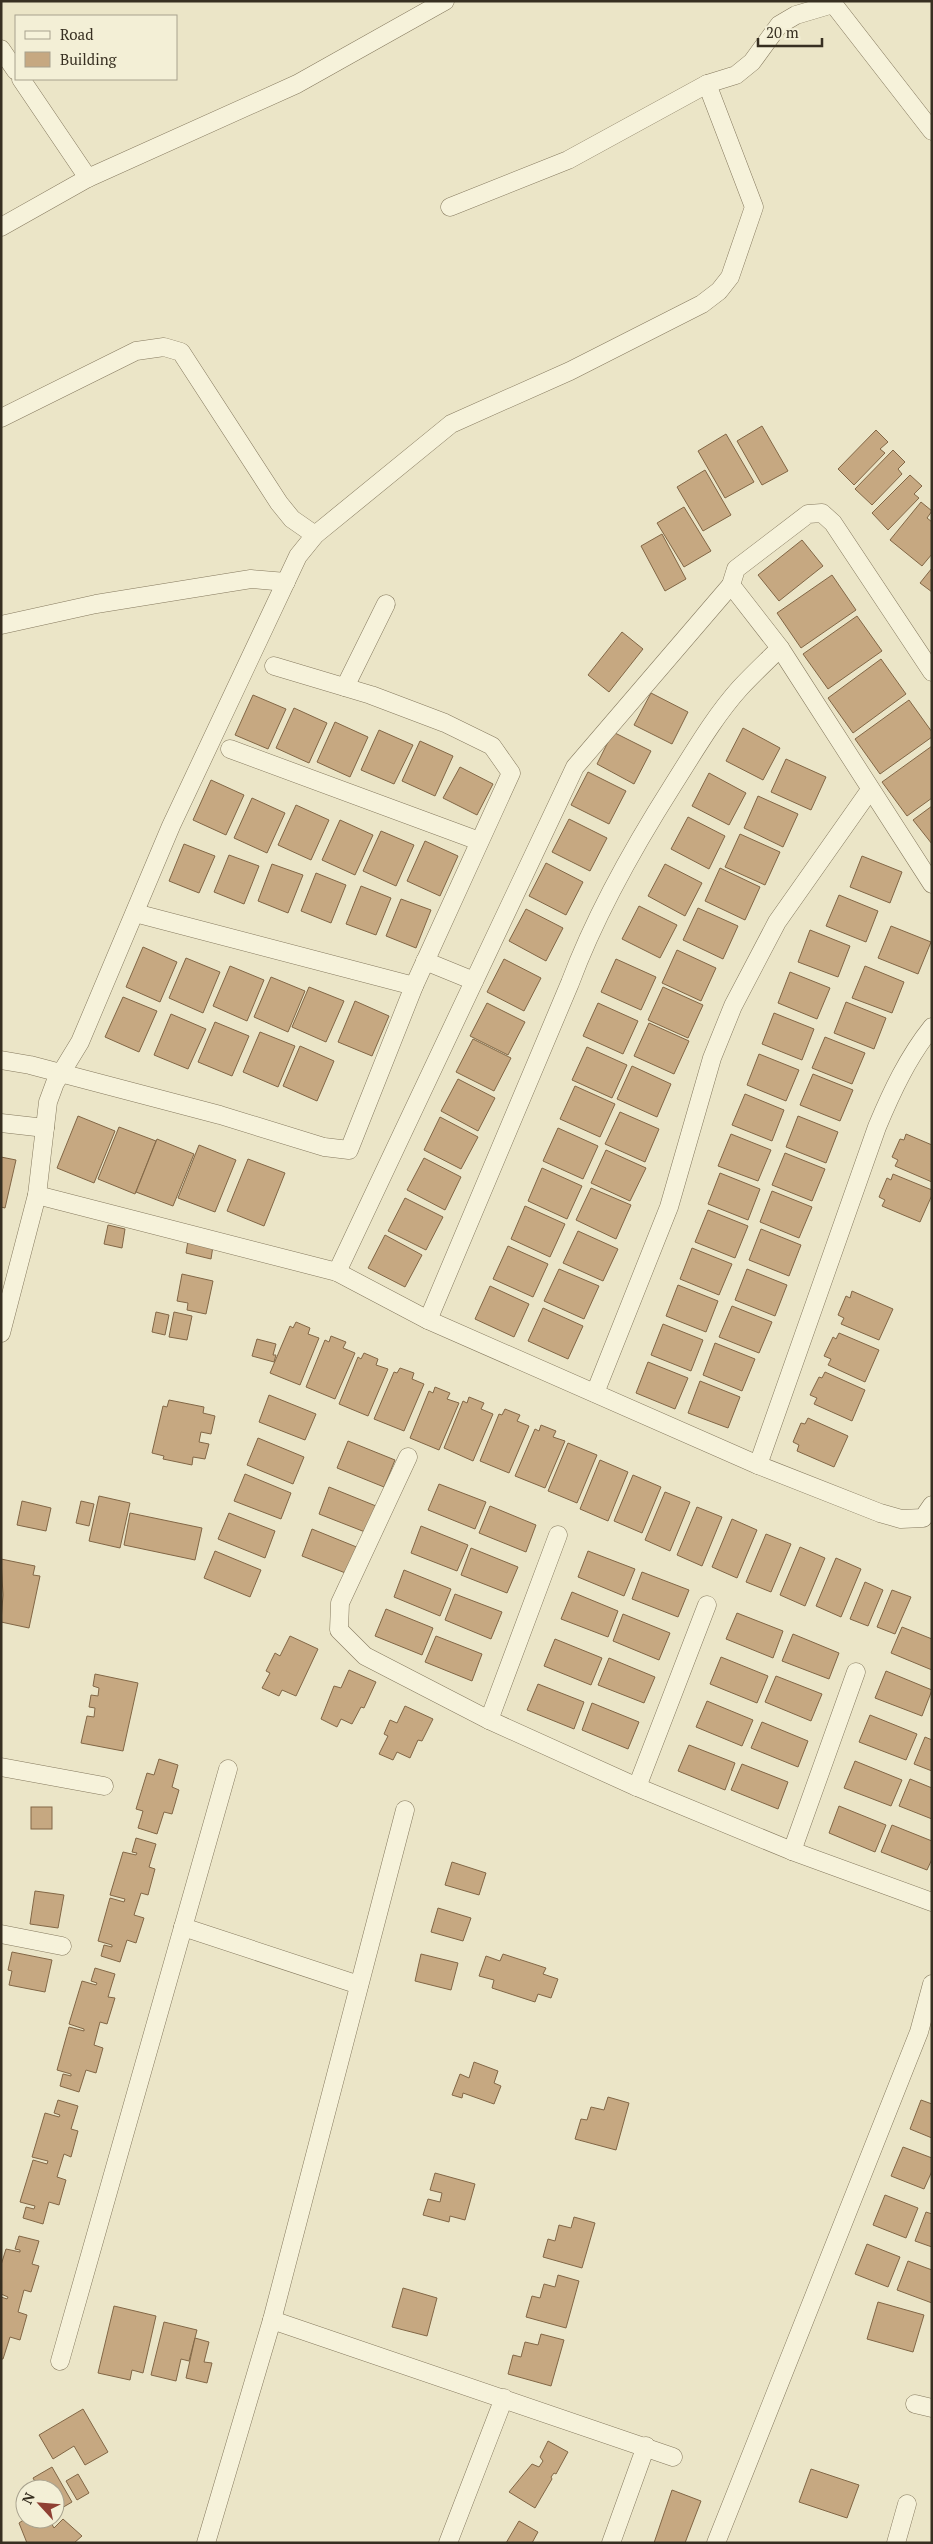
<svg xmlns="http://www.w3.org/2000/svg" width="933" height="2544" font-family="'PT Serif',serif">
	<rect width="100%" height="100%" fill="#ebe5c7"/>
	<!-- building -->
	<g fill="#c6a881" stroke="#826746">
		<path d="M762 426 788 471 762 485 737 441Z"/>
		<path d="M876 430 888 442 880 449 885 453 854 485 838 469Z"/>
		<path d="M726 434 754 482 725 498 698 451Z"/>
		<path d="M893 450 905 462 898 469 902 474 872 505 855 489Z"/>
		<path d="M705 470 731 515 703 531 677 487Z"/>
		<path d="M910 475 922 486 914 494 919 498 888 530 872 513Z"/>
		<path d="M921 502 932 511 927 518 932 522V554L922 566 890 540Z"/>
		<path d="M684 507 711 551 684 567 657 523Z"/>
		<path d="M662 534 686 579 665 591 641 546Z"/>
		<path d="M802 540 823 566 779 601 758 575Z"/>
		<path d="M932 568V592L920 583Z"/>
		<path d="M832 575 856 610 801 648 777 613Z"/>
		<path d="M857 616 882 651 828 689 803 654Z"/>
		<path d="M622 632 643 649 609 692 588 675Z"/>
		<path d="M881 659 906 694 853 733 828 698Z"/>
		<path d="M651 693 688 712 672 744 634 725Z"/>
		<path d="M253 695 286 709 268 749 235 735Z"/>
		<path d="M909 700 932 732V737L880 774 855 739Z"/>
		<path d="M294 708 327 723 309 763 276 748Z"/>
		<path d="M335 722 368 737 350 777 317 762Z"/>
		<path d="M743 728 780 748 763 780 726 761Z"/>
		<path d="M379 730 413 745 394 784 361 770Z"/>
		<path d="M613 732 651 751 634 784 597 764Z"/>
		<path d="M420 741 453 756 435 796 402 781Z"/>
		<path d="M932 746V798L907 816 882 782Z"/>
		<path d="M786 759 826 777 811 810 771 792Z"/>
		<path d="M460 767 493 784 477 815 443 798Z"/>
		<path d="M588 772 626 791 609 824 571 805Z"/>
		<path d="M709 773 746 793 729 825 692 806Z"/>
		<path d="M211 780 244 795 226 835 193 820Z"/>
		<path d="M758 796 798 814 783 847 744 828Z"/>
		<path d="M252 798 285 813 267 853 234 838Z"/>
		<path d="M296 805 329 820 311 860 278 845Z"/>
		<path d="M932 806V844L913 820Z"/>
		<path d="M688 817 725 836 709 869 671 849Z"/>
		<path d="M569 819 607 838 590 871 552 852Z"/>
		<path d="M340 820 373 835 355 875 322 860Z"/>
		<path d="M381 831 414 845 396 886 363 871Z"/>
		<path d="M740 834 780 852 765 885 725 867Z"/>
		<path d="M425 841 458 856 440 896 407 881Z"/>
		<path d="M184 844 215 856 199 893 169 881Z"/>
		<path d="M229 855 259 866 244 904 214 892Z"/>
		<path d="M862 856 902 872 890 903 850 887Z"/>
		<path d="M546 863 583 882 566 915 529 896Z"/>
		<path d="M272 864 303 875 288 913 258 901Z"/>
		<path d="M665 864 702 883 685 916 648 896Z"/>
		<path d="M720 868 760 887 745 920 705 901Z"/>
		<path d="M316 873 346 885 331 923 301 911Z"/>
		<path d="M361 886 391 898 376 935 346 924Z"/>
		<path d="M839 895 878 911 866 942 826 926Z"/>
		<path d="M401 899 431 910 416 948 386 936Z"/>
		<path d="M639 906 677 925 660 958 622 939Z"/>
		<path d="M698 908 738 926 723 959 683 940Z"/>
		<path d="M526 909 563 928 546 961 509 941Z"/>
		<path d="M891 926 931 942 918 974 878 958Z"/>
		<path d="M810 930 850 946 838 977 798 962Z"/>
		<path d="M143 947 177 962 160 1002 126 987Z"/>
		<path d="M677 950 716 968 701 1001 662 983Z"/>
		<path d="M186 958 220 972 203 1013 169 998Z"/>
		<path d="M504 959 541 978 524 1011 487 992Z"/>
		<path d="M616 959 656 977 641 1010 601 992Z"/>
		<path d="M230 966 264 980 247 1021 213 1006Z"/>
		<path d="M865 966 904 982 892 1013 852 998Z"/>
		<path d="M790 972 830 988 817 1019 778 1003Z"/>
		<path d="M271 977 305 991 288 1032 254 1017Z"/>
		<path d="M309 987 344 1001 326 1042 292 1027Z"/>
		<path d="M663 987 703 1005 688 1038 648 1020Z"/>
		<path d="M123 997 157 1011 139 1052 105 1037Z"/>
		<path d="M355 1001 389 1016 372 1056 338 1042Z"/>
		<path d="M846 1002 886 1018 874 1049 834 1033Z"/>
		<path d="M487 1003 525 1022 508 1055 470 1036Z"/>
		<path d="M598 1003 638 1021 623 1054 583 1036Z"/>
		<path d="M774 1013 814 1029 802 1060 762 1044Z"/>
		<path d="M171 1014 206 1029 188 1069 154 1055Z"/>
		<path d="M215 1022 249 1036 232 1076 198 1062Z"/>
		<path d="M649 1023 689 1041 674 1074 634 1056Z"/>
		<path d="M260 1032 295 1046 278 1087 243 1072Z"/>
		<path d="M825 1037 865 1053 852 1084 812 1068Z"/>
		<path d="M473 1039 511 1058 494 1091 456 1072Z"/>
		<path d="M300 1046 334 1061 317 1101 283 1086Z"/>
		<path d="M587 1047 627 1065 612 1098 572 1080Z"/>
		<path d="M759 1054 799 1070 786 1101 747 1085Z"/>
		<path d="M632 1066 671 1084 657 1117 617 1099Z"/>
		<path d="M813 1074 853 1090 840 1121 800 1105Z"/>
		<path d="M458 1079 495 1098 478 1131 441 1111Z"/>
		<path d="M575 1086 615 1104 600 1137 560 1119Z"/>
		<path d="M745 1094 784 1110 772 1141 732 1125Z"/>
		<path d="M620 1112 659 1129 645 1162 605 1144Z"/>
		<path d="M78 1116 115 1131 94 1183 57 1168Z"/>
		<path d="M798 1116 838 1132 826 1163 786 1147Z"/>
		<path d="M440 1117 478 1137 461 1169 424 1150Z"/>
		<path d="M119 1127 156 1141 135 1194 98 1179Z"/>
		<path d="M558 1128 598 1146 583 1179 543 1161Z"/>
		<path d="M731 1134 771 1150 758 1181 718 1166Z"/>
		<path d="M906 1134 932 1145V1182L895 1166 898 1160 892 1157 900 1139 904 1140Z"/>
		<path d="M157 1139 194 1154 173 1206 136 1192Z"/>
		<path d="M199 1145 236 1160 215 1212 178 1198Z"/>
		<path d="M606 1150 646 1168 630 1201 591 1183Z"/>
		<path d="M785 1153 825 1169 812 1201 772 1185Z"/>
		<path d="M1 1157 16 1160 5 1208 1 1207Z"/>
		<path d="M424 1158 461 1177 445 1210 407 1190Z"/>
		<path d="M248 1159 285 1173 264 1226 227 1211Z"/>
		<path d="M542 1168 582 1186 567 1219 528 1201Z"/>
		<path d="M720 1173 760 1189 748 1220 708 1204Z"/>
		<path d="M893 1174 932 1190V1195L920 1222 882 1206 885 1200 879 1197 887 1178 891 1180Z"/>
		<path d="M591 1188 631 1205 616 1239 576 1220Z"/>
		<path d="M772 1191 812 1207 799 1238 760 1222Z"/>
		<path d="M405 1198 443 1217 426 1250 388 1231Z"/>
		<path d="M525 1206 565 1224 550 1257 511 1239Z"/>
		<path d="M708 1210 748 1226 735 1258 695 1242Z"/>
		<path d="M108 1225 125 1229 122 1248 104 1244Z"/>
		<path d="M761 1229 801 1245 789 1276 749 1260Z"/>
		<path d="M578 1231 618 1249 603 1281 563 1263Z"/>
		<path d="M385 1235 422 1255 405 1287 368 1268Z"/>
		<path d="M188 1241 213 1246 211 1259 186 1253Z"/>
		<path d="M508 1246 548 1264 533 1297 493 1279Z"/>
		<path d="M692 1248 732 1264 719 1295 680 1279Z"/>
		<path d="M559 1269 599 1286 584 1319 544 1301Z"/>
		<path d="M747 1269 787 1285 775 1316 735 1300Z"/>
		<path d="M182 1274 213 1281 206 1314 187 1310 188 1303 177 1301Z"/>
		<path d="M678 1285 718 1301 706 1332 666 1316Z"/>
		<path d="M490 1286 529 1304 514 1337 475 1319Z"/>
		<path d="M852 1291 893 1309 879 1340 841 1324 844 1318 838 1315 846 1296 850 1298Z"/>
		<path d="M732 1306 772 1322 759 1353 719 1337Z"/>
		<path d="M543 1308 583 1326 568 1359 528 1341Z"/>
		<path d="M156 1312 169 1315 165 1335 152 1332Z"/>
		<path d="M174 1312 192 1316 187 1340 169 1337Z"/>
		<path d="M296 1322 310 1328 308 1334 319 1338 300 1385 270 1373 290 1326 293 1328Z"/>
		<path d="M663 1324 703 1340 691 1371 651 1355Z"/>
		<path d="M839 1333 879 1350 865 1382 828 1365 831 1359 824 1356 833 1337 836 1339Z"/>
		<path d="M331 1336 346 1342 343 1348 355 1353 335 1399 306 1387 325 1340 329 1342Z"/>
		<path d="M257 1339 276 1344 273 1355H276L274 1362 252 1356Z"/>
		<path d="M715 1343 755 1359 742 1391 703 1375Z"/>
		<path d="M364 1353 378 1359 376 1365 388 1369 368 1416 339 1404 358 1357 361 1359Z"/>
		<path d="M648 1362 688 1378 675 1409 636 1393Z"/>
		<path d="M400 1368 414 1373 412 1379 424 1384 404 1431 374 1419 394 1372 397 1373Z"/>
		<path d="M825 1372 865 1390 852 1421 814 1404 817 1398 810 1395 819 1377 822 1378Z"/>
		<path d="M700 1381 740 1397 728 1428 688 1413Z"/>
		<path d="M435 1387 450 1393 447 1399 459 1403 439 1450 410 1438 429 1391 433 1393Z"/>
		<path d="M269 1395 316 1414 305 1440 259 1422Z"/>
		<path d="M469 1397 484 1403 481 1409 493 1414 473 1461 444 1448 463 1401 467 1403Z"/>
		<path d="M169 1400 204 1407 203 1413 215 1416 211 1434 201 1432 199 1442 209 1444 205 1459 193 1457 192 1465 163 1459 164 1456 152 1453 163 1406 167 1407Z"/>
		<path d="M505 1409 520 1415 517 1421 529 1426 509 1473 480 1461 499 1414 502 1415Z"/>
		<path d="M808 1418 848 1436 834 1467 797 1451 799 1445 793 1442 801 1423 805 1424Z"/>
		<path d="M541 1425 556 1431 553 1437 565 1441 545 1488 515 1476 535 1429 539 1431Z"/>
		<path d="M258 1438 304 1457 293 1484 247 1465Z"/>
		<path d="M348 1441 395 1460 384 1487 337 1468Z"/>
		<path d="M568 1443 597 1455 577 1503 548 1491Z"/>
		<path d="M600 1460 628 1472 608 1521 580 1509Z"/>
		<path d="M245 1474 291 1493 281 1519 234 1501Z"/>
		<path d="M633 1475 661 1487 642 1533 614 1521Z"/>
		<path d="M439 1484 486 1502 475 1529 428 1510Z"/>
		<path d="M329 1487 376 1506 365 1532 319 1514Z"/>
		<path d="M665 1492 690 1502 670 1551 645 1540Z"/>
		<path d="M99 1496 130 1503 120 1548 89 1541Z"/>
		<path d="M22 1501 51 1508 46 1531 17 1525Z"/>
		<path d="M81 1501 94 1504 89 1526 76 1523Z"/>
		<path d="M490 1506 536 1525 526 1552 479 1533Z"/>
		<path d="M697 1507 722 1517 702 1566 677 1555Z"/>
		<path d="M130 1513 202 1528 195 1560 124 1545Z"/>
		<path d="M229 1513 275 1531 265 1558 218 1539Z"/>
		<path d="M732 1519 757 1530 737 1578 712 1567Z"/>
		<path d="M421 1526 468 1545 457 1571 411 1553Z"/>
		<path d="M312 1529 359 1548 348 1574 302 1556Z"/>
		<path d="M766 1534 791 1544 771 1592 746 1582Z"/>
		<path d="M800 1547 825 1558 805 1606 780 1595Z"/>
		<path d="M471 1548 518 1567 507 1593 461 1575Z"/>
		<path d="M215 1551 261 1570 250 1597 204 1578Z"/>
		<path d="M588 1551 635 1569 624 1596 578 1577Z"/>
		<path d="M836 1558 861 1569 841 1617 816 1606Z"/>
		<path d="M1 1559 35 1566 33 1575 40 1576 29 1628 1 1622 3 1595Z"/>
		<path d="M404 1570 451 1589 440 1616 394 1597Z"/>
		<path d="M642 1572 689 1590 678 1617 632 1599Z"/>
		<path d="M865 1582 883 1590 868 1626 850 1619Z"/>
		<path d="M892 1590 911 1597 895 1634 877 1627Z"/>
		<path d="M572 1592 618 1611 608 1637 561 1619Z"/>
		<path d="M455 1594 502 1612 491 1639 445 1620Z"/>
		<path d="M386 1609 433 1628 422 1655 375 1636Z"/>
		<path d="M737 1613 783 1631 773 1658 726 1639Z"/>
		<path d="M623 1614 670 1633 659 1660 613 1641Z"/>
		<path d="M902 1627 932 1639V1670L891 1653Z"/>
		<path d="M793 1634 839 1653 829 1679 782 1661Z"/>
		<path d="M290 1636 318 1649 296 1696 282 1690 279 1696 262 1688 270 1673 266 1671 275 1653 280 1656Z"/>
		<path d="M436 1636 482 1654 472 1681 425 1662Z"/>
		<path d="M555 1639 602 1658 591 1685 544 1666Z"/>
		<path d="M721 1657 768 1676 757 1703 710 1684Z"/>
		<path d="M609 1658 655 1677 644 1703 598 1685Z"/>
		<path d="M349 1670 376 1682 364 1708 361 1707 352 1724 341 1719 337 1727 321 1719 334 1686 341 1688Z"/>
		<path d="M886 1671 932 1690 922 1716 875 1698Z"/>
		<path d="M95 1674 138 1683 123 1751 81 1743 87 1716 94 1717 95 1708 89 1707 91 1695 98 1696 99 1688 93 1686Z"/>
		<path d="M776 1676 822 1694 811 1721 765 1702Z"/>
		<path d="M538 1684 584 1702 574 1729 527 1710Z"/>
		<path d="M707 1701 753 1720 742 1746 696 1727Z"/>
		<path d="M592 1703 639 1722 628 1749 582 1730Z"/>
		<path d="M405 1706 433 1719 422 1741 418 1740 410 1758 397 1752 393 1760 379 1754 388 1736 384 1734 390 1720 397 1723Z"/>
		<path d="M870 1715 917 1734 906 1760 859 1742Z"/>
		<path d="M762 1722 808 1741 798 1767 751 1748Z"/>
		<path d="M925 1737 932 1740V1771L914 1764Z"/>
		<path d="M689 1745 735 1763 725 1790 678 1771Z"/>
		<path d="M159 1759 178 1765 172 1787 179 1790 172 1814 164 1812 157 1834 138 1828 143 1811 136 1809 147 1773 154 1775Z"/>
		<path d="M855 1761 902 1780 891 1806 844 1788Z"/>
		<path d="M742 1764 788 1782 778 1809 731 1790Z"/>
		<path d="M910 1779 932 1788V1819L899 1806Z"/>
		<path d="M839 1806 886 1825 875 1852 829 1833Z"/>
		<rect x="31" y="1807" width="21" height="22"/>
		<path d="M892 1825 932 1841V1859L927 1870 881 1852Z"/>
		<path d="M136 1838 156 1844 149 1867 155 1869 148 1895 141 1893 134 1915 144 1918 136 1943 127 1940 120 1962 101 1956 104 1945 112 1947V1945L98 1941 110 1898 124 1902 125 1899 110 1895 123 1852 136 1855 137 1853 132 1852Z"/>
		<path d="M452 1862 486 1873 479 1895 445 1885Z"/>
		<path d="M35 1891 64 1895 58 1928 30 1924Z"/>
		<path d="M438 1908 471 1918 463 1941 431 1932Z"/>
		<path d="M12 1952 52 1960 45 1992 9 1985 12 1971 8 1970Z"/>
		<path d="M421 1954 458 1963 451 1990 415 1981Z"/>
		<path d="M503 1954 546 1968 543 1974 558 1979 551 1998 538 1994 535 2002 492 1988 494 1980 479 1976 486 1956 500 1961Z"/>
		<path d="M95 1968 115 1974 108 1997 115 1998 107 2024 100 2022 94 2045 103 2048 96 2073 86 2070 79 2092 60 2086 63 2074 71 2076V2074L57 2070 69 2027 84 2031V2029L69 2024 82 1981 96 1985 97 1983 91 1981Z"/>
		<path d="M474 2062 498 2071 494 2083 501 2086 494 2104 463 2093 462 2098 452 2095 460 2074 469 2078Z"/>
		<path d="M608 2097 629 2103 616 2150 575 2139 581 2119 587 2120 591 2107 604 2110Z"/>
		<path d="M58 2100 78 2106 71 2129 78 2131 71 2157 64 2154 57 2177 66 2180 59 2205 49 2202 43 2224 23 2218 26 2207 34 2209 35 2206 20 2202 33 2160 47 2164 48 2161 32 2157 45 2113 59 2117 60 2115 54 2113Z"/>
		<path d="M921 2100 932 2104V2138L910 2129Z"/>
		<path d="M903 2147 932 2158V2171L924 2189 891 2176Z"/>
		<path d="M435 2173 475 2184 465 2220 450 2216 449 2222 423 2215 428 2199 440 2202 442 2193 430 2190Z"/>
		<path d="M885 2195 918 2208 906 2238 873 2225Z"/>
		<path d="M926 2212 932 2214V2247L915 2241Z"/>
		<path d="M574 2217 595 2223 582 2268 543 2257 548 2239 555 2241 559 2225 571 2228Z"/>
		<path d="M19 2236 39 2241 32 2264 39 2266 31 2292 24 2290 18 2312 27 2315 20 2340 10 2337 3 2359H1V2297L7 2299 8 2297 1 2294V2265L6 2249 20 2252V2250L15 2249Z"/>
		<path d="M867 2244 900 2257 888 2287 855 2274Z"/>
		<path d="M908 2261 932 2270V2303L897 2290Z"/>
		<path d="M558 2275 579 2281 566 2328 526 2317 532 2296 540 2298 544 2284 555 2287Z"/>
		<path d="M403 2288 437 2298 427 2336 392 2327Z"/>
		<path d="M878 2302 924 2315 913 2352 867 2339Z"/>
		<path d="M114 2306 156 2316 143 2373 132 2370 130 2380 98 2373Z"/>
		<path d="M164 2322 197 2330 189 2361 181 2359 176 2381 151 2375Z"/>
		<path d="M541 2334 564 2340 551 2386 508 2374 513 2355 521 2357 525 2342 538 2345Z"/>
		<path d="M195 2338 209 2342 204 2362 212 2363 207 2383 186 2378Z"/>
		<path d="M83 2409 108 2452 85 2465 74 2446 53 2459 39 2435Z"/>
		<path d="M548 2441 568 2452 556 2474 554 2473 551 2477 552 2479 535 2508 509 2492 532 2464 539 2467 543 2461 540 2457Z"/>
		<path d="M52 2467 72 2502 55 2512V2489H39L33 2478Z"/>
		<path d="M811 2469 859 2485 847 2518 799 2502Z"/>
		<path d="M78 2474 89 2493 77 2500 66 2481Z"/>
		<path d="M672 2490 701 2501 685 2543H654Z"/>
		<path d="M25 2519H49L54 2528 63 2519 82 2536 74 2543H27L19 2523Z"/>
		<path d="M519 2521 538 2532 532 2543H506Z"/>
	</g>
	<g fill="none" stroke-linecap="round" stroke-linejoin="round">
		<!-- street casing -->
		<g stroke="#85795e" stroke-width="19">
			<g id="street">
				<path d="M831 1 932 131"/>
				<path d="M1 49 16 71"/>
				<path d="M21 79 88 178"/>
				<path d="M450 207 568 160 707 84 736 75 752 62 779 25 796 15 833 4"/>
				<path d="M1 227 88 178 297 84 445 1"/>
				<path d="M1 418 136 351 164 347 181 352 279 503 292 519 315 535"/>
				<path d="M731 585 780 648 932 884"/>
				<path d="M1 625 96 604 226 583 251 579 286 582"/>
				<path d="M345 687 386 604"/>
				<path d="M230 749 479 841"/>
				<path d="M135 913 414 986"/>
				<path d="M425 961 474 981"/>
				<path d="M1 1060 30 1065 220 1115 324 1147 349 1150 414 986 511 773 492 746 445 723 371 695 274 666"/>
				<path d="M1 1123 45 1128"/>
				<path d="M37 1195 337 1272 428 1320 758 1465 880 1513 901 1519 923 1518 932 1505"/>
				<path d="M337 1272 575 767 731 585 736 569 808 514 822 513 833 523 932 672"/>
				<path d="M428 1320 570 983C596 913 633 848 673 785 694 752 714 717 740 688 753 674 767 661 780 648"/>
				<path d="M1 1333 37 1195 48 1102 55 1083 80 1042 171 826 298 556 315 535 451 424 570 371 702 304 719 291 730 277 754 207 707 84"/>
				<path d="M595 1393 669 1207 712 1058 733 1006 777 922 870 790"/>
				<path d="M408 1457 340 1603 339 1630 365 1656 489 1720 637 1787 792 1851 932 1902"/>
				<path d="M758 1465 877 1127C892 1091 908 1057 932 1027"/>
				<path d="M489 1720 558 1535"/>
				<path d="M1 1767 104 1786"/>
				<path d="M637 1787 707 1605"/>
				<path d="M792 1851 856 1672"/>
				<path d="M183 1927 359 1985"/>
				<path d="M1 1934 62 1946"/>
				<path d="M272 2320 673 2457"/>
				<path d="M60 2361 228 1769"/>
				<path d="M915 2404 932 2408"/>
				<path d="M206 2543 272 2320 405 1810"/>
				<path d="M448 2543 504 2398"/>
				<path d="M611 2543 646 2446"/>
				<path d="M716 2543 919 2032 932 1984"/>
				<path d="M896 2543 907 2504"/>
			</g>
		</g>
		<!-- street -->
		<use href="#street" stroke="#f6f2da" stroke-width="18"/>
	</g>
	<!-- border -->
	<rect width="933" height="2544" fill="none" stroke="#372f21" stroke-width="5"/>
	<!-- legend -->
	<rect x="15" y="15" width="162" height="65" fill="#f3efd6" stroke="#a8a28e"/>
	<rect x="25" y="31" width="25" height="8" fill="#f6f2da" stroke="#a8a28e"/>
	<text x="60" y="40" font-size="15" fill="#372f21">Road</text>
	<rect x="25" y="52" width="25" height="15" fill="#c6a881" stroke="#a8a28e"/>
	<text x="60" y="65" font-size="15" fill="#372f21">Building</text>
	<!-- north arrow -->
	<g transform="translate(40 2504) rotate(296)"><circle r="24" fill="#f3efd6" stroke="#a8a28e"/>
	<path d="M0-4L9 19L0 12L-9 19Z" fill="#8f4033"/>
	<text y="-8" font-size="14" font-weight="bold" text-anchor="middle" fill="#372f21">N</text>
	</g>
	<!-- scale -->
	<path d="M758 38v8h64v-8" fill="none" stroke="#372f21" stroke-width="2.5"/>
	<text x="766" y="38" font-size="15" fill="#372f21" stroke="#f3efd6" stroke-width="4" paint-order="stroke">20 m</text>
</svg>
